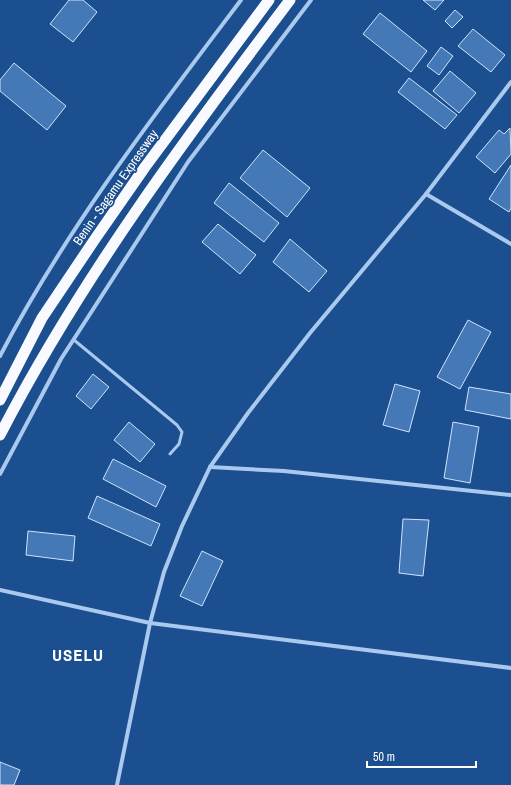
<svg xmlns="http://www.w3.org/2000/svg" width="511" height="785" font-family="'Archivo Narrow',sans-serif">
	<rect width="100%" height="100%" fill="#1b4f8f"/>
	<!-- building -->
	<g fill="#4478b7" stroke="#cfe3fa">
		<path d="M69 0H83L97 12 73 42 50 24Z"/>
		<path d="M423 0H444L435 10Z"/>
		<path d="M455 10 463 17 452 28 445 21Z"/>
		<path d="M380 13 427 51 411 72 363 34Z"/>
		<path d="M473 29 505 55 491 72 458 46Z"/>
		<path d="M441 47 453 56 439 75 427 66Z"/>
		<path d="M14 63 66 106 47 130 0 91V80Z"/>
		<path d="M450 71 476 93 459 113 433 91Z"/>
		<path d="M409 78 457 115 445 129 398 92Z"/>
		<path d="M510 128 511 154 495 173 476 157 499 130 504 134Z"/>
		<path d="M263 150 310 188 287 217 240 178Z"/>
		<path d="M511 165V208L509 212 489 199Z"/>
		<path d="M229 183 279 223 264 242 214 203Z"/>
		<path d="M218 224 256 255 240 274 202 242Z"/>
		<path d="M290 239 327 271 309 292 273 262Z"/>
		<path d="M468 320 491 332 460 389 437 377Z"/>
		<path d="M93 374 109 387 91 409 76 396Z"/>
		<path d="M395 384 420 391 409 432 383 425Z"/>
		<path d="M469 387 511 394V419L465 410Z"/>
		<path d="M129 422 155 444 140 462 114 440Z"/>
		<path d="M453 422 479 427 470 483 444 478Z"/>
		<path d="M113 459 166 486 156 507 103 479Z"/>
		<path d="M97 496 160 524 151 546 88 518Z"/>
		<path d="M403 519 429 520 423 576 399 573Z"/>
		<path d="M28 531 75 536 73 561 26 555Z"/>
		<path d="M202 551 223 561 202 606 180 596Z"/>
		<path d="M0 762 20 770 14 785H0Z"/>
	</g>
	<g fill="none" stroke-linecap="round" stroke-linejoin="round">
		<!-- service -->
		<path stroke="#a9c9ee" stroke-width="3" d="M74 340 177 425 182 432 179 444 170 454"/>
		<!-- minor -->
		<g stroke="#a9c9ee" stroke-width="4">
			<path d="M426 194 511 244"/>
			<path d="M0 356C66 229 155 114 241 0"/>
			<path d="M210 467 284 471 511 495"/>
			<path d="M0 474 61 359 188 162 311 0"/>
			<path d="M0 590 150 623 511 668"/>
			<path d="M117 785 150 623 164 572 182 526 210 467 248 413 310 333 426 194 511 82"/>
		</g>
		<!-- trunk -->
		<g stroke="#f8faff" stroke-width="11">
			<path d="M0 400 42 318 95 239 145 167 269 0"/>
			<path d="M0 435C80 280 185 139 290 0"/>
		</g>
	</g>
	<g text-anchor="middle" stroke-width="3.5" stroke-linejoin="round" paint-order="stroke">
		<!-- street labels -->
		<g font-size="13" fill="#fff" stroke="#1b4f8f">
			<text transform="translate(115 187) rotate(-55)" y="5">Benin - Sagamu Expressway</text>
		</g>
		<!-- district labels -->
		<g font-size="17" font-weight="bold" letter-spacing="1" fill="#fff" stroke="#1b4f8f">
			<text x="78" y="661">USELU</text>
		</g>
	</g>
	<!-- scale -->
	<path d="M367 761v6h109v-6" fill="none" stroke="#ffffff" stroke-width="2"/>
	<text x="373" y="761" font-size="12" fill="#ffffff" stroke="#1b4f8f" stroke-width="3" paint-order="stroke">50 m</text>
</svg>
